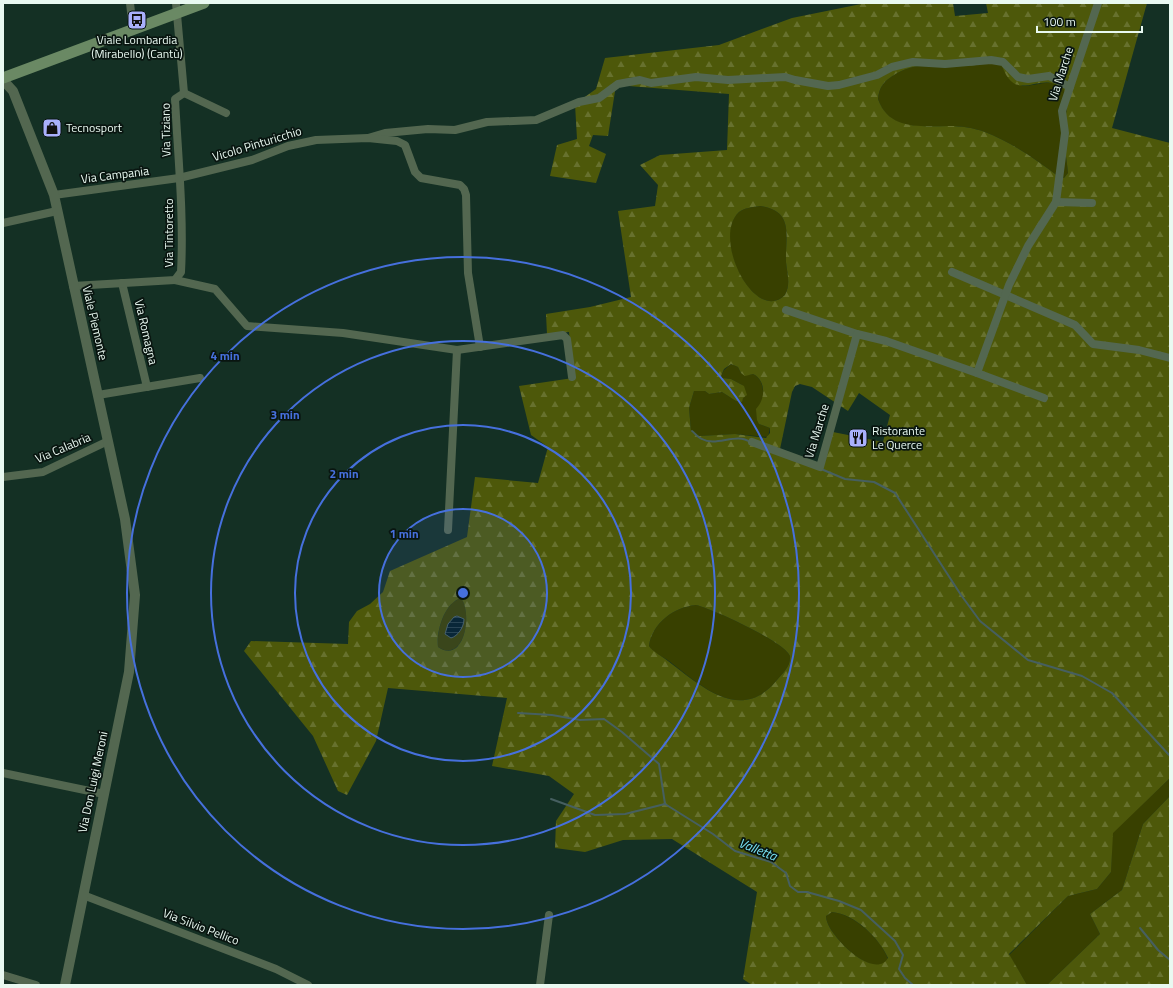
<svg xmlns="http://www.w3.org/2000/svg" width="1173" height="988" font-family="'Titillium Web',sans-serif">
	<defs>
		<pattern id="forest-firs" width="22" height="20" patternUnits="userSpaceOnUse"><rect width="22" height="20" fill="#4d580a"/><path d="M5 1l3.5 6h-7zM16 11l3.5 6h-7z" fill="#67712e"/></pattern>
		<pattern id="water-rules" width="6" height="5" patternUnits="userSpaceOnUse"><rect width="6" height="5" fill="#001d22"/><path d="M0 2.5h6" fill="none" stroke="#253f43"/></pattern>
	</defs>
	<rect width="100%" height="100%" fill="#143024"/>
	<!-- green -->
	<g fill="#384000">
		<path d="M1000 60 1022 86C1037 86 1050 78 1063 87 1071 104 1064 117 1064 133 1064 147 1067 160 1068 173L1064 178 1059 177C1037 160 1011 142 985 132 974 128 961 126 949 126 922 126 889 132 878 99 879 89 882 83 891 77 914 60 934 67 960 66 974 66 987 64 1000 60Z"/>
		<path d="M760 206C795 211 785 236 786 262 787 273 791 284 785 295 755 325 710 238 739 212 744 208 753 207 760 206Z"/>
		<path d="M731 364 738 367 741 373 747 375 753 374C770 382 761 409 759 424L770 428 768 437 735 434 699 436 691 431 689 408 694 391H705L709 394 722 392 736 401 742 402V385L731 379 722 378 721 376 724 370Z"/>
		<path d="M461 598C473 614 464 664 438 647 436 632 444 603 461 598Z"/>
		<path d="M696 605C713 609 785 642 790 656 791 666 783 673 777 680 741 724 701 686 669 661 662 656 653 653 649 646 652 623 674 607 696 605Z"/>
		<path d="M1170 778V796L1143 824 1122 890 1090 914 1100 934 1047 985H1027L1009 955 1068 896 1097 889 1111 872 1112 833Z"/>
		<path d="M832 912C854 914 880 938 888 959 874 982 825 933 826 916Z"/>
	</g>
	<!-- forest -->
	<g fill="url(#forest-firs)" fill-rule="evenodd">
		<path d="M866 3H953L955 16 988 13 986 3H1147L1112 128 1170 143V778L1113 833 1111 872 1097 889 1068 896 1009 954 1027 985H752L743 979 757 892 672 839 623 840 585 852 555 848 556 821 574 794 549 776 492 766 507 698 388 688 376 741 347 795 338 791 313 736 244 651 251 641 348 644 349 622 357 611 370 604 383 592 390 571 467 537 475 477 538 483 548 447 531 435 519 386 573 378 569 332 547 334 546 314 590 307 631 297 618 211 655 206 658 185 640 165 660 155 727 150 729 94 616 85 608 136 593 135 589 146 606 154 596 183 550 176 557 145 577 139 575 104 596 89 605 58 719 45 792 18ZM1000 60C1015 109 1037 69 1063 88 1071 104 1064 117 1064 133 1064 147 1067 160 1068 173L1064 178 1059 177C1037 160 1011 142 985 132 974 128 961 126 949 126 922 126 889 131 878 99 879 89 882 83 891 77 914 60 934 67 960 66 974 66 987 64 1000 60ZM760 206C795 211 785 236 786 262 787 273 791 284 785 295 755 325 711 238 739 212 744 208 753 207 760 206ZM731 364 738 367 741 373 745 376 753 374C766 380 766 399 756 409L757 420 759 424 770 428V433L766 438 735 434 699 436 691 431 689 408 694 391H705L709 394 722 392 736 401 742 402 743 398 747 395 744 386 731 379 722 378 721 376 724 369ZM800 384 812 387 848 411 859 393 890 415 883 442 833 432 819 463 780 449 792 392 795 386ZM461 598C473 614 464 665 438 647 436 632 444 603 461 598ZM696 605C713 609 785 642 790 656 791 666 783 673 777 680 741 724 701 686 668 661 662 656 653 652 649 646 652 623 674 607 696 605ZM832 912C855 914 879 938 888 958 874 982 825 933 826 916Z"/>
		<path d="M1170 796V985H1047L1100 934 1090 914 1122 890 1143 824Z"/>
	</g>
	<!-- water -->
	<path fill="url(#water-rules)" stroke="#465f60" d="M457 616 464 619C464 627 458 636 451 638L445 634 448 624 454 617Z"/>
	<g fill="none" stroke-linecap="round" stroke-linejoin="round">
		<!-- stream -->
		<g stroke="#465f60" stroke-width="2">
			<path d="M692 431C695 433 698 438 702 439 716 447 737 432 750 442"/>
			<path d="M821 469 845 479 874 482 895 493 961 595 980 621 1028 660 1082 676 1112 693 1170 756"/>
			<path d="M518 713 552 715 580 720 604 719 622 732 659 764 665 804"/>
			<path d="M551 799 595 815 625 814 665 804 713 834 735 851 771 862 786 873 790 886 798 892H807L839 901 861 910 895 941 903 955 899 969 905 978 913 985"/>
			<path d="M1140 928 1158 950 1170 960"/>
		</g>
		<!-- minor -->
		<g stroke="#536750" stroke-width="8">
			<path d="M130 3 133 30"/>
			<path d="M184 93 226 113"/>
			<path d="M368 138 385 133 428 129 455 130 487 122 536 120 579 102 599 98 618 84 640 80 651 83 696 77 728 80 785 77 795 80 828 86 839 85 877 75 892 67 913 62 945 64 991 60 1003 62 1018 77 1028 79 1049 76 1070 87"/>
			<path d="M54 195 179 178 252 160 288 146 316 140 368 138 397 141 405 145 415 172 421 178 460 185 464 189 466 195 468 273 480 347"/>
			<path d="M1056 202 1092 203"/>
			<path d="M3 223 57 211"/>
			<path d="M952 272 1075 325 1093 344 1139 350 1170 358"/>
			<path d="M175 280 215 289 247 326 343 333 457 350 563 335 567 339 572 377"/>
			<path d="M122 283 147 387"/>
			<path d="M73 286 175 280 181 272C184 215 178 157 175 99L184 93 176 3"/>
			<path d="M786 310 857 334"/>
			<path d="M977 373 1044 398"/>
			<path d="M98 395 200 378"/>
			<path d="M752 442 820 467 857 334 886 341 977 373 1009 285 1028 246 1056 202 1065 133 1062 111 1098 3"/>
			<path d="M3 477 43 472 108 441"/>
			<path d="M448 530 457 350"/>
			<path d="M3 773 104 794"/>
			<path d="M83 895 276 969 308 985"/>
			<path d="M3 975 36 985"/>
			<path d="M540 985 549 915"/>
		</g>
		<!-- tertiary -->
		<path stroke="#536750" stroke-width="10" d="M3 80 13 91 54 195 125 519 135 595 129 672 65 985"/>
		<!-- secondary -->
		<path stroke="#6a8964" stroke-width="11" d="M3 78 204 3"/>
	</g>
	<!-- distance rings -->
	<circle cx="463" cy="593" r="84" fill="#4670dd" fill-opacity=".12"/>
	<g fill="none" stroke="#4670dd" stroke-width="2">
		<circle cx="463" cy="593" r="84"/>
		<circle cx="463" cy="593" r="168"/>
		<circle cx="463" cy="593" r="252"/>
		<circle cx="463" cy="593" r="336"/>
	</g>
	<!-- icons -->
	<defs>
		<g id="bus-square" transform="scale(1)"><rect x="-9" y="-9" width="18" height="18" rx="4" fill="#a9b0fc" stroke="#091510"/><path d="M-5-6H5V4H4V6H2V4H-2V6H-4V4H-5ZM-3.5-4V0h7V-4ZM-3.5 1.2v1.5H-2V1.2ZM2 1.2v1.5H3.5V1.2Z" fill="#111"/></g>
		<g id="shop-square" transform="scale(1)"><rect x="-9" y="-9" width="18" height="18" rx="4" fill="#a9b0fc" stroke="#091510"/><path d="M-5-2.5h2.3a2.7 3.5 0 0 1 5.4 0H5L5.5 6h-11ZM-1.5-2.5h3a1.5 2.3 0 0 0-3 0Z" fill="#111"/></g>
		<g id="restaurant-square" transform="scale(1)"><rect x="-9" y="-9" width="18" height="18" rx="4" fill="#a9b0fc" stroke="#091510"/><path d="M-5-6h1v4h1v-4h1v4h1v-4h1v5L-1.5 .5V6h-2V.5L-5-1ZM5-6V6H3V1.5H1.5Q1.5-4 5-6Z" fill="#111"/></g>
	</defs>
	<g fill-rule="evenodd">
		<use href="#bus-square" x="137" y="20"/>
		<use href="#shop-square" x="52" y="128"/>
		<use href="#restaurant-square" x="858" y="438"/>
	</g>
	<g text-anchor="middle" stroke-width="3.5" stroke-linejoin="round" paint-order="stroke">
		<!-- poi labels -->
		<g font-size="12" fill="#e9f9f1" stroke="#091510" text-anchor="start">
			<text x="137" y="44" text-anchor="middle">Viale Lombardia<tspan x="137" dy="14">(Mirabello) (Cantù)</tspan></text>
			<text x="66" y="132">Tecnosport</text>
			<text x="872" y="435">Ristorante<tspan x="872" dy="14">Le Querce</tspan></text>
		</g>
		<!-- street labels -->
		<g font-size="12" fill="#e9f9f1" stroke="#091510">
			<text transform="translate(1061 74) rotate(-72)" y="4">Via Marche</text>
			<text transform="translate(166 130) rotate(-91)" y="4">Via Tiziano</text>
			<text transform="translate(257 144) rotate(-17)" y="4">Vicolo Pinturicchio</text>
			<text transform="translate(115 175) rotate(-7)" y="4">Via Campania</text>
			<text transform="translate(169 233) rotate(-90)" y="4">Via Tintoretto</text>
			<text transform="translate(95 323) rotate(77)" y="4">Viale Piemonte</text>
			<text transform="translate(146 332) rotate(77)" y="4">Via Romagna</text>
			<text transform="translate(817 431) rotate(-73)" y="4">Via Marche</text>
			<text transform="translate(63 448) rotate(-23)" y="4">Via Calabria</text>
			<text transform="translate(93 782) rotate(-78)" y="4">Via Don Luigi Meroni</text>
			<text transform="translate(201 927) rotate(21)" y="4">Via Silvio Pellico</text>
		</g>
		<!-- water labels -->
		<g font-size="13" font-style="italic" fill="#7ae4f7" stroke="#091510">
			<text transform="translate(758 849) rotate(22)" y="5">Valletta</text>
		</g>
	</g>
	<circle cx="463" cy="593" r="6" fill="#4670dd" stroke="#091510" stroke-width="2"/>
	<g font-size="12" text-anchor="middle" font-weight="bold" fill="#4670dd" stroke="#091510" stroke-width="3.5" stroke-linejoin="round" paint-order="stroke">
		<text x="225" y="360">4 min</text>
		<text x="285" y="419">3 min</text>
		<text x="344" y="478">2 min</text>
		<text x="404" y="538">1 min</text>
	</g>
	<!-- border -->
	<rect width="1173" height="988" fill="none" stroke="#e9f9f1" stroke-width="8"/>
	<!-- scale -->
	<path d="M1037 26v6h105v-6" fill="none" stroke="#e9f9f1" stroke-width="2"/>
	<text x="1043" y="26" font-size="12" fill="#e9f9f1" stroke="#091510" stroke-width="3" paint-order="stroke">100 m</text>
</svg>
